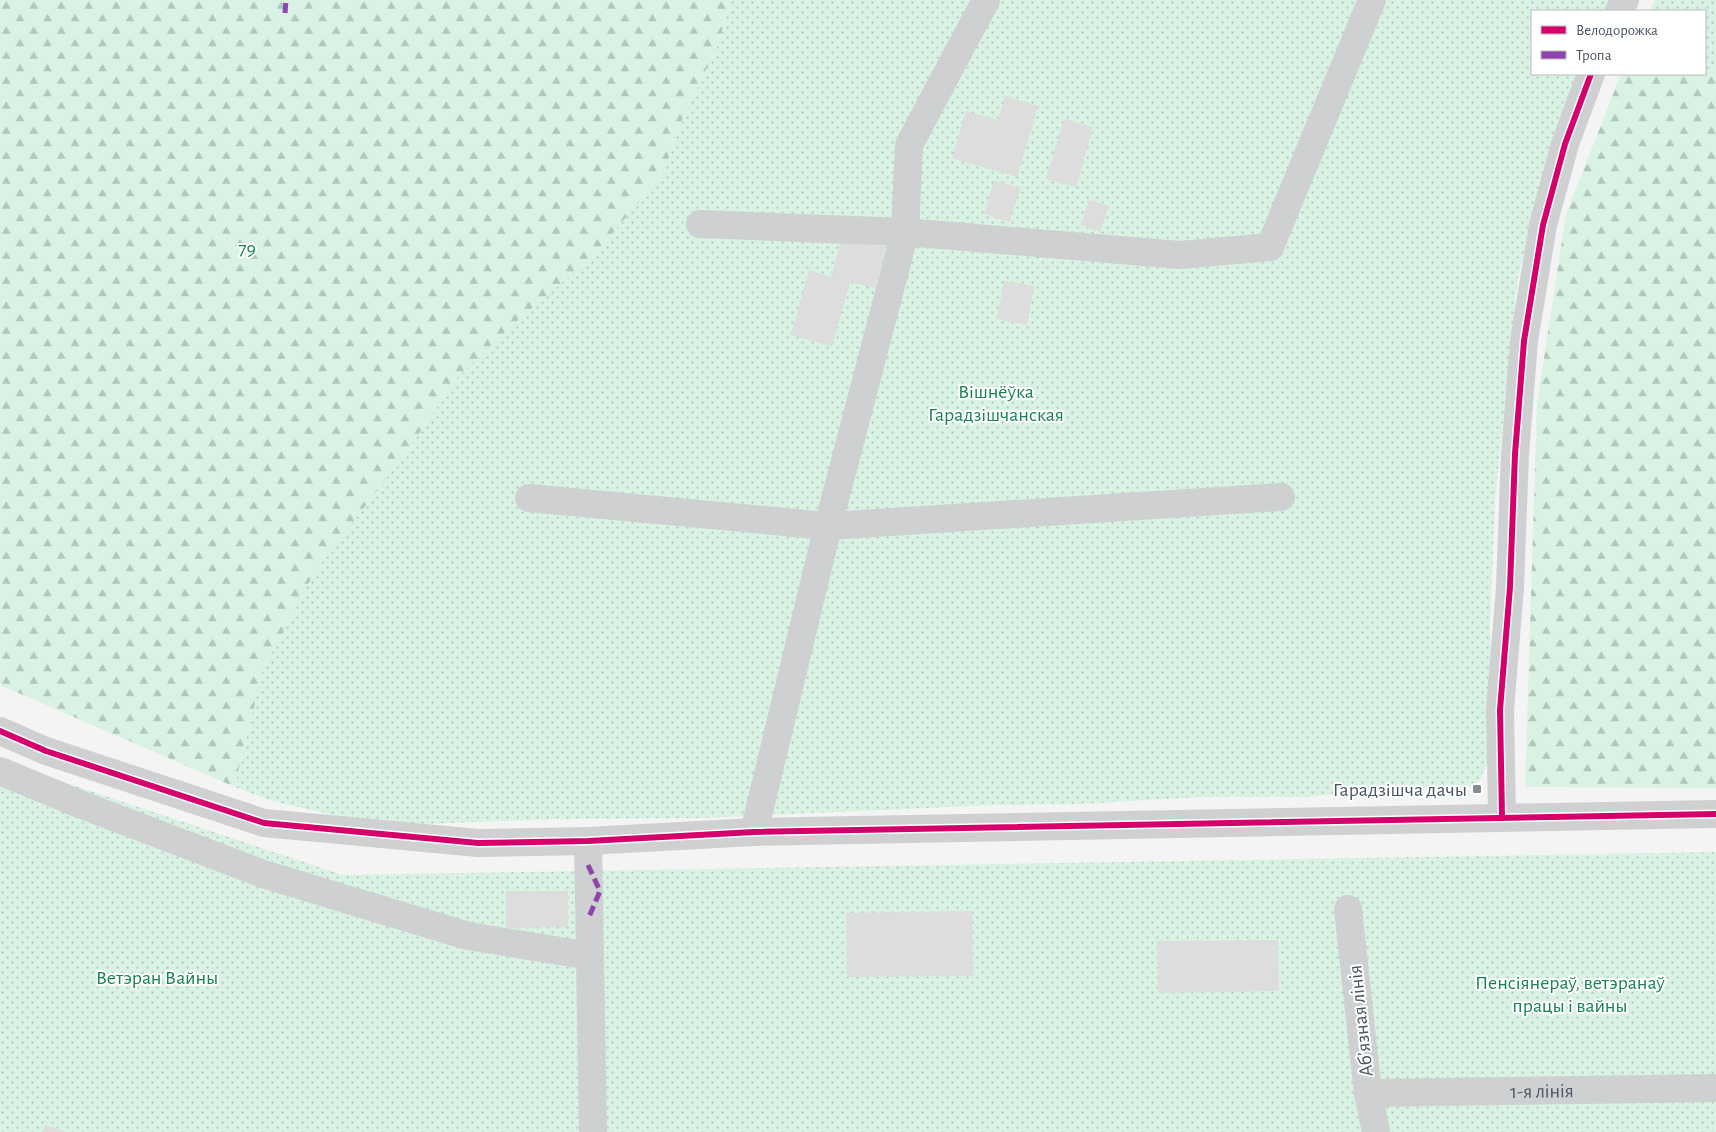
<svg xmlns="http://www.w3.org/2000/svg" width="1716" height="1132" font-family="'Alegreya Sans',sans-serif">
	<defs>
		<pattern id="forest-firs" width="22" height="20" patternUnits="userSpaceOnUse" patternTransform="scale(1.25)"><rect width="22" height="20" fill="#d9f2e3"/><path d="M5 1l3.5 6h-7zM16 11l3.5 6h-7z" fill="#b2c7bb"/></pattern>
		<pattern id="park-dots" width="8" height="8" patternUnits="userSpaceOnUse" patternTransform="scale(1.25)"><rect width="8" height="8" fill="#d9f2e3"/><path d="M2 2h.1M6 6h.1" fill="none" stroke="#b2c7bb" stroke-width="1.8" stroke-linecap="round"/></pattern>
	</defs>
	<rect width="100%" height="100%" fill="#f4f4f4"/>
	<!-- forest -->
	<g fill="url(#forest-firs)">
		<path d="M0 0H732L717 47 683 118 663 174 595 254 507 330 457 378 406 453 245 741 235 787 0 685Z"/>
		<path d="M1705 71H1716V788L1525 787 1537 404 1566 214 1621 74H1705Z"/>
	</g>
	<!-- park -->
	<g fill="url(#park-dots)">
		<path d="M732 0H1613L1608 11H1532V74H1581L1536 208 1518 277 1495 500 1490 629 1494 749 1477 786 1377 789 1309 797H1199L1079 804 995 805 700 818 554 819 422 824 351 819 272 801 235 787 263 670 314 573 406 453 457 378 507 330 595 254 663 174 683 118 717 47Z"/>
		<path d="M1655 0H1716V71H1705V11H1650Z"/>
		<path d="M0 761 343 875 1716 852V1132H0Z"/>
	</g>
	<!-- building -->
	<g fill="#ddddde">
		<path d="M1005 96 1038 106 1017 177 952 158 966 111 998 120Z"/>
		<path d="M1064 119 1093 127 1076 187 1046 179Z"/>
		<path d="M994 180 1020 188 1010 222 984 214Z"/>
		<path d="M1089 200 1109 206 1100 232 1081 225Z"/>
		<path d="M843 234 886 246 875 288 850 282 832 346 791 335 809 270 831 277Z"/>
		<path d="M1004 281 1034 286 1027 325 997 319Z"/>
		<path d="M506 891H568V927L506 928Z"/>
		<path d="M972 911 973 976 847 977 846 913Z"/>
		<path d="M1278 940 1279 991 1158 993 1157 941Z"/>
		<path d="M45 1125 66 1132H43Z"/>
	</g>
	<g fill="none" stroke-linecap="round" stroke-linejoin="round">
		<!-- minor -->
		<g stroke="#ced0d2" stroke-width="28">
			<path d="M1619 11 1625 0"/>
			<path d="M700 224 905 232 1180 255 1270 247 1372 0"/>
			<path d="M529 498 828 526 1281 497"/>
			<path d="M0 731 46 751 264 823 478 843 588 841 754 832 1716 814"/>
			<path d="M0 771 82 805 263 874 468 936 590 956"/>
			<path d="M1502 816 1500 710 1510 587 1515 454 1524 341 1543 225 1565 144 1591 74"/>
			<path d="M754 832 828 526 905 232 909 145 986 0"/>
			<path d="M588 841 593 1132"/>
			<path d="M1348 909 1368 1093 1376 1132"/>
			<path id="s1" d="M1368 1093 1716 1088"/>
		</g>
		<!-- quiet -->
		<g stroke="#8e44ad" stroke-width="5" stroke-dasharray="10 5" stroke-linecap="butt">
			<path d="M285 13 286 0"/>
			<path d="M588 865 600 891 589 917"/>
		</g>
		<!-- cycleway casing -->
		<g stroke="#fff" stroke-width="9">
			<g id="cycleway">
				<path d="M0 731 46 751 264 823 478 843 588 841 754 832 1716 814"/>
				<path d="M1502 816 1500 710 1510 587 1515 454 1524 341 1543 225 1565 144 1591 74"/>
			</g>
		</g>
		<!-- cycleway -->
		<use href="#cycleway" stroke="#d6006c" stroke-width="6"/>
	</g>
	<!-- markers -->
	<rect fill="#868d94" stroke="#fff" stroke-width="2" x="1472" y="784" width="10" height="10" rx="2.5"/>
	<g text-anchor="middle" stroke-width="4" stroke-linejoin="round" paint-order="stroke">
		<!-- park labels -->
		<g font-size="20" fill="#17864f" stroke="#fff">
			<text x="247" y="255">79</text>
			<text x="996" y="398">Вішнёўка<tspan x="996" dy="23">Гарадзішчанская</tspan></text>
			<text x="157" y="984">Ветэран Вайны</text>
			<text x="1570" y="989">Пенсіянераў, ветэранаў<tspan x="1570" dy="23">працы і вайны</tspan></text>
		</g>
		<!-- poi labels -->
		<g font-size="20" fill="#4a5661" stroke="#fff" text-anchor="end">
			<text x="1467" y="796">Гарадзішча дачы</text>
		</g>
		<!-- street labels -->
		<g font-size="20" fill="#4a5661" stroke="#fff">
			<text transform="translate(1360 1021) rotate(-96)" y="7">Абʼязная лінія</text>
			<text dy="7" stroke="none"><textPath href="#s1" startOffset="174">1-я лінія</textPath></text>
		</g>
	</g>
	<!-- legend -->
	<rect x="1531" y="10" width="175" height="65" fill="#ffffff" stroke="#b7bbc0"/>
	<rect x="1541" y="26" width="25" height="8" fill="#d6006c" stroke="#b7bbc0"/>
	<text x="1576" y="35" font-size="15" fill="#4a5661">Велодорожка</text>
	<rect x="1541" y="51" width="25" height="8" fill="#8e44ad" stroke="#b7bbc0"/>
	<text x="1576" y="60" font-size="15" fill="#4a5661">Тропа</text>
</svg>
